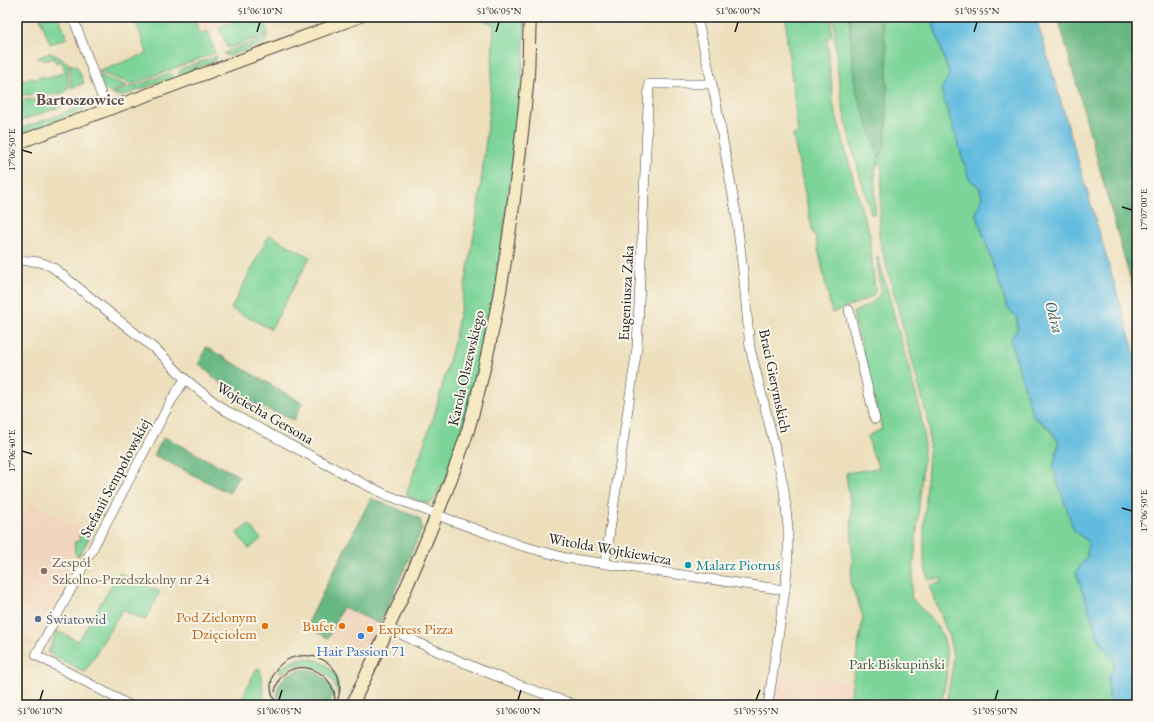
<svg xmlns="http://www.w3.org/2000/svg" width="1154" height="722" font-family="'EB Garamond',serif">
	<rect width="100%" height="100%" fill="#fbf7ec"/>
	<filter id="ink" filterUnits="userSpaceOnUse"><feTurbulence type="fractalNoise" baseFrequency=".025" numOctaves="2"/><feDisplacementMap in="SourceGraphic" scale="8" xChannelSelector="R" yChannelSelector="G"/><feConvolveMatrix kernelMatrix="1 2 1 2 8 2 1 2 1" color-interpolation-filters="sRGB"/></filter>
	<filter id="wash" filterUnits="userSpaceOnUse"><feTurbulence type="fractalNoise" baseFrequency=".012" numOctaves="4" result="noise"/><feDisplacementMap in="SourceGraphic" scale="16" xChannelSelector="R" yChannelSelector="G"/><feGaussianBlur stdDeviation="0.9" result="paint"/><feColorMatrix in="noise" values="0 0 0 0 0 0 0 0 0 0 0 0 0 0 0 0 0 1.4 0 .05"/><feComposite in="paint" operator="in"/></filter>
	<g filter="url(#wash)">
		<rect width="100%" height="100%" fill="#eddfbc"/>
		<!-- built -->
		<g fill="#f1d5bd">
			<path d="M194 17H229L231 22 200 34Z"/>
			<path d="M29 501 92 535 48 614 42 626 43 627 32 647 28 645 24 651 25 654 20 663 17 661V513L22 516Z"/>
			<path d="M343 607 380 624 365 656 328 638Z"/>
			<path d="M778 672 853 683 849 705H773Z"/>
		</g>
		<!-- green -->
		<g fill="#7cd499" stroke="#4c785a">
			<path d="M40 17H59L67 38 50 44Z"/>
			<path d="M134 17H194L200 34 208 31 215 53 132 84 98 72 147 53Z"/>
			<path d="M246 17H263L268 34 230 48 227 47 219 27Z"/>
			<path d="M477 17H523V19H525L522 89 498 278 476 383 456 449 443 488H440C431 511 425 503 406 495L435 413 453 346 465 286 476 223 481 183 490 103 494 25Z"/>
			<path d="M786 17H831L832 37 827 38 833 102 846 152 865 221 870 234V243L875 290 873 295 869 298 832 313 815 234 813 233 793 135 798 134 792 80 787 40Z"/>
			<path d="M834 17H931L949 74 969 179 979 187 982 197 976 213 1007 307 1017 318V330L1033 416 1049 429 1059 442 1053 468 1088 540 1087 557 1098 637 1115 663 1108 679 1110 705H946L953 665 952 650 948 634 929 585 941 583V578L928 580 924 561V528L929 452V426L925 409 881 245 879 236 882 170 879 161 875 170V214H871C861 177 848 140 842 102 837 74 835 45 834 17Z"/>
			<path d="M268 37 265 43 229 56 225 55 224 53Z"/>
			<path d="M49 53H51L67 62 68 64V89L65 92 60 94 17 95V78L19 77 21 81 32 77 33 80 44 76 46 79 65 72 62 61 56 63 54 58 43 61 41 58 38 59 37 58Z"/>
			<path d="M217 56 215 61 179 75V71L181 69Z"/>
			<path d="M70 64 78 68 84 83 72 88 71 87Z"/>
			<path d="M171 73 174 77 122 96 111 94Z"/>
			<path d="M98 75 127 86 110 93 104 88Z"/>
			<path d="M61 99 63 106 17 122V100Z"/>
			<path d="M89 104 81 111 17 135V130Z"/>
			<path d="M269 235 310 257 271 329 231 309Z"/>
			<path d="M878 256 919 406 924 434V451L911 597C919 607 932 618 939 630 953 652 946 681 941 705H849L863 616 851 585 852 545 851 509 846 473 879 468 872 452 868 436 882 429 853 312C888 298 881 294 877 260V257Z"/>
			<path d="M249 524 261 539 249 549 237 533Z"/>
			<path d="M81 533 89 538 79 556 76 555C74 550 74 546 75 541L78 542 80 538 78 536Z"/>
			<path d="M119 573 160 592 145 620 122 610 85 672 48 653 57 631 78 641Z"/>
			<path d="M303 658C325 659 341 672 338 695 335 676 314 661 295 665 290 666 286 670 281 673L279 671C285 663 294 660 303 658Z"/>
			<path d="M257 668 260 669 264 696 260 705H248L240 701Z"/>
		</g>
		<!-- forest -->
		<g fill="#65b681" stroke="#40694e">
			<path d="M849 17H881L887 51V125L884 148 879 158 855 88 851 48Z"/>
			<path d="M1058 17H1137V304Z"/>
			<path d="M206 347 302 403 294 420 236 397 199 364Z"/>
			<path d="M164 437 239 476 229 493 154 455Z"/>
			<path d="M371 498 417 517 421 521 422 529 380 624 343 607 328 638 306 627 330 578Z"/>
			<path d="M300 670C303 670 306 670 310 670 321 673 331 684 334 695L328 705H279C273 687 282 674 300 670Z"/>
		</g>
		<!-- water -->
		<path fill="#60bbde" stroke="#3e6c7d" d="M931 17H1036L1137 361V705H1110L1108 679 1115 663 1098 637 1076 572 1087 557 1088 541 1074 531 1053 468 1059 442 1049 428 1033 416 1010 339 1017 330V318L1007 307 976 213 982 197 979 187 969 179 941 90 949 74Z"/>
	</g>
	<g filter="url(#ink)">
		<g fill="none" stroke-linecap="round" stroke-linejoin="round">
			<!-- street casing -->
			<g stroke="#3b3934" stroke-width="10">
				<g id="street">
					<path d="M73 17 107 111"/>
					<path d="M697 17 716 102 736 213 743 271 750 348 777 455 784 490 788 527V559L785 590 768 705"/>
					<path d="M17 261C31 260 43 261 55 269L161 354 185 379 223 409 292 446 364 484 387 495 448 519 519 545 566 558 785 590"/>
					<path d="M849 310 875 419"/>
					<path d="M605 564 637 348 649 84H711"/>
					<path d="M388 628C449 658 512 684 576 705"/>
					<path d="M129 705 36 655 170 403 185 379"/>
				</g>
			</g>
			<!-- secondary casing -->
			<g stroke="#3b3934" stroke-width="14">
				<g id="secondary">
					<path d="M17 143 358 17"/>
					<path d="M352 705C379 649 405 592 429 534 443 500 457 465 468 430 492 347 507 261 517 175 521 142 525 108 528 75 529 55 529 36 530 17"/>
				</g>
			</g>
			<!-- street -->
			<use href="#street" stroke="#fff" stroke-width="9"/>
			<!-- secondary -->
			<use href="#secondary" stroke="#f6e9c3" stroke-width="12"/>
			<!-- tram -->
			<g stroke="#1c1c1c" stroke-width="1">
				<path d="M275 692C281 653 335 664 335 701"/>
				<path d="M276 705C274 699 271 693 271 687 271 639 359 647 336 705"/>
			</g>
		</g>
	</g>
	<!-- ticks -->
	<path fill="none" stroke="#1c1c1c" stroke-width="1.5" d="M257 32 260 22M496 32 499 22M735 32 738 22M974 32 977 22M22 150 32 153M1122 207 1132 210M22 451 32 454M1122 508 1132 511M40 700 43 690M279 700 282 690M518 700 521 690M756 700 760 690M995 700 998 690"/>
	<!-- markers -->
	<circle fill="#0f9aa8" stroke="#fbf7ec" stroke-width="1.5" cx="688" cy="565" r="4"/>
	<circle fill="#8d6e63" stroke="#fbf7ec" stroke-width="1.5" cx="44" cy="571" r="4"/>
	<circle fill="#5c6f8a" stroke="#fbf7ec" stroke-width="1.5" cx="38" cy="619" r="4"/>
	<g fill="#e8710a" stroke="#fbf7ec" stroke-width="1.5">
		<circle cx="265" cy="626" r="4"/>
		<circle cx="342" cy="626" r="4"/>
		<circle cx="370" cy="629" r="4"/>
	</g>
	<circle fill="#3f7fe0" stroke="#fbf7ec" stroke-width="1.5" cx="361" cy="636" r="4"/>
	<g text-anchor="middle" stroke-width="4" stroke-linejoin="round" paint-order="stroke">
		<!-- street labels -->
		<g font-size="15" fill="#1c1c1c" stroke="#fbf7ec">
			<text transform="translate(626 293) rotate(-87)" y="5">Eugeniusza Zaka</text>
			<text transform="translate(466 368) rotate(-77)" y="5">Karola Olszewskiego</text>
			<text transform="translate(775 381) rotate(78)" y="5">Braci Gierymskich</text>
			<text transform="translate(265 413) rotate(30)" y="5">Wojciecha Gersona</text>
			<text transform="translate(115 478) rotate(-62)" y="5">Stefanii Sempołowskiej</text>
			<text transform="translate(610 549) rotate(10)" y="5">Witolda Wojtkiewicza</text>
		</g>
		<!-- education labels -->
		<g font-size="15" fill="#785e54" stroke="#fbf7ec" text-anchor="start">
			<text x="52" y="567">Zespół<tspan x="52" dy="17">Szkolno-Przedszkolny nr 24</tspan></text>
		</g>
		<!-- culture labels -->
		<g font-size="15" fill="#0d838f" stroke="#fbf7ec" text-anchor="start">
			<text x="696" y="570">Malarz Piotruś</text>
		</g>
		<!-- food labels -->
		<g font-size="15" fill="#c56008" stroke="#fbf7ec" text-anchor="end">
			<text x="257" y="622">Pod Zielonym<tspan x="257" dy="17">Dzięciołem</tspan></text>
			<text x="334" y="631">Bufet</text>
			<text x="378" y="634" text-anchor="start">Express Pizza</text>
		</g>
		<!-- service labels -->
		<g font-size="15" fill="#4e5e75" stroke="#fbf7ec" text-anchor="start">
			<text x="46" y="624">Światowid</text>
		</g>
		<!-- shop labels -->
		<g font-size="15" fill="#366cbe" stroke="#fbf7ec">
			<text x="361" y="656">Hair Passion 71</text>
		</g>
		<!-- park labels -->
		<g font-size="15" fill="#3e5c48" stroke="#fbf7ec">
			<text x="897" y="669">Park Biskupiński</text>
		</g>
		<!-- neighbourhood labels -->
		<g font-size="16" font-weight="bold" fill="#624e4b" stroke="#fbf7ec">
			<text x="80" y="105">Bartoszowice</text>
		</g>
		<!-- water labels -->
		<g font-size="16" font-style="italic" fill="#375c6a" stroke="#fbf7ec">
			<text transform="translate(1055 317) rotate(75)" y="6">Odra</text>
		</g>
	</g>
	<!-- margin -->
	<rect width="1154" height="722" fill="none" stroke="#fbf7ec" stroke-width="44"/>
	<rect x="22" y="22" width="1110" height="678" fill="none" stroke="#1c1c1c" stroke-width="1.5"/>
	<g font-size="10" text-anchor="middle" fill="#1c1c1c">
		<text x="260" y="14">51°06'10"N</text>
		<text x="499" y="14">51°06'05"N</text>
		<text x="738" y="14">51°06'00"N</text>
		<text x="977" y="14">51°05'55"N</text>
		<text transform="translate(11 150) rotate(-90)" y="4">17°06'50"E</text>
		<text transform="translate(1143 210) rotate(-90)" y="4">17°07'00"E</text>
		<text transform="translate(11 451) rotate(-90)" y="4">17°06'40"E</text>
		<text transform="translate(1143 511) rotate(-90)" y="4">17°06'50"E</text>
		<text x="40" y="714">51°06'10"N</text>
		<text x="279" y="714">51°06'05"N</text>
		<text x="518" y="714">51°06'00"N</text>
		<text x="756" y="714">51°05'55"N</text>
		<text x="995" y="714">51°05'50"N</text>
	</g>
</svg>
